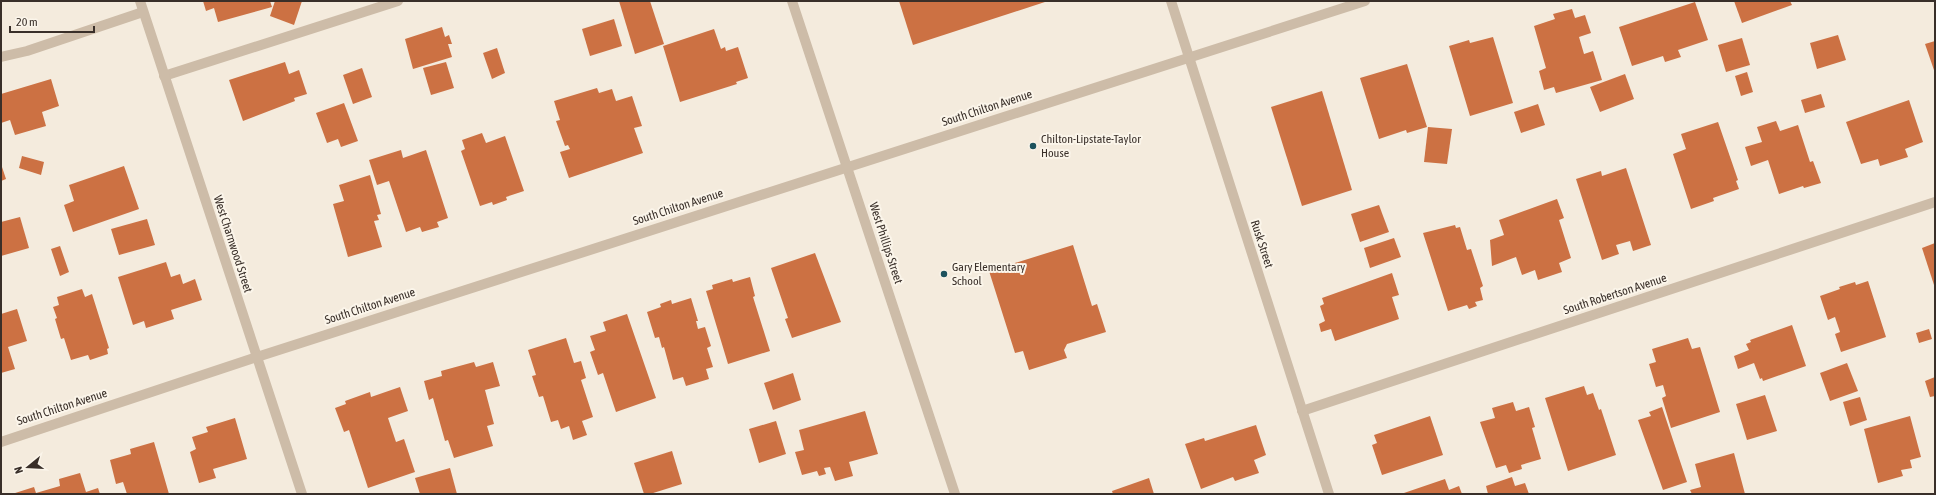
<svg xmlns="http://www.w3.org/2000/svg" width="1936" height="495" font-family="'Asap Condensed',sans-serif">
	<rect width="100%" height="100%" fill="#f4ebdd"/>
	<!-- building -->
	<g fill="#cc7143">
		<path d="M203 1H270L272 7 218 22 214 8 206 11Z"/>
		<path d="M275 1H302L294 25 270 16Z"/>
		<path d="M619 1H650L664 44 635 54Z"/>
		<path d="M899 1H1048L913 45Z"/>
		<path d="M1734 1H1790L1792 5 1742 23Z"/>
		<path d="M1695 2 1708 40 1678 50 1681 57 1665 62 1663 56 1632 66 1619 27Z"/>
		<path d="M1572 9 1575 18 1585 15 1591 33 1579 37 1584 54 1593 51 1602 80 1556 93 1554 87 1544 90 1539 71 1546 68 1534 26 1555 19 1553 14Z"/>
		<path d="M614 19 622 46 590 56 582 29Z"/>
		<path d="M442 27 445 37 449 35 452 44H448L452 57 413 69 405 39Z"/>
		<path d="M714 29 721 49 725 47 726 51 738 47 748 78 736 82 737 84 680 102 663 46Z"/>
		<path d="M1838 35 1846 60 1817 69 1810 43Z"/>
		<path d="M1493 37 1513 103 1470 116 1449 46 1469 40 1470 43Z"/>
		<path d="M1742 38 1750 65 1726 72 1718 45Z"/>
		<path d="M1935 41V73L1925 44Z"/>
		<path d="M497 48 505 73 492 79 483 53Z"/>
		<path d="M285 62 289 74 299 70 307 94 294 98 295 101 243 121 229 80Z"/>
		<path d="M446 62 454 88 431 95 423 68Z"/>
		<path d="M1407 64 1427 127 1407 133 1406 130 1379 139 1360 78Z"/>
		<path d="M362 68 372 97 353 104 343 75Z"/>
		<path d="M1747 72 1753 92 1741 96 1735 76Z"/>
		<path d="M1625 74 1634 99 1600 112 1590 87Z"/>
		<path d="M51 79 59 106 42 112 46 126 15 135 10 120 1 123V94Z"/>
		<path d="M597 88 599 93 612 89 616 101 632 96 642 126 634 128 643 153 569 178 560 152 570 149 568 145 565 146 556 121 560 120 554 101Z"/>
		<path d="M1322 91 1352 190 1302 206 1271 107Z"/>
		<path d="M1821 94 1825 107 1805 113 1801 100Z"/>
		<path d="M1909 100 1923 142 1905 149 1908 157 1880 166 1878 159 1861 164 1846 122Z"/>
		<path d="M344 103 358 141 341 147 338 139 327 143 316 113Z"/>
		<path d="M1538 104 1545 125 1521 133 1514 112Z"/>
		<path d="M1776 121 1780 131 1798 125 1810 162 1813 161 1821 183 1804 188 1803 186 1779 194 1768 160 1751 166 1745 147 1762 142 1757 127Z"/>
		<path d="M1718 122 1738 180 1736 181 1739 189 1713 198 1714 201 1691 209 1673 154 1686 149 1681 134Z"/>
		<path d="M1428 127 1452 129 1447 164 1424 162Z"/>
		<path d="M482 133 486 143 505 136 524 191 506 197 507 200 493 205 492 202 480 206 461 151 465 149 462 140Z"/>
		<path d="M401 150 403 158 426 150 448 218 437 222 439 227 422 232 420 227 406 232 389 181 377 185 369 160Z"/>
		<path d="M22 156 44 162 41 175 19 168Z"/>
		<path d="M1 164 6 179 1 181Z"/>
		<path d="M124 166 139 209 73 232 64 205 74 201 69 185Z"/>
		<path d="M1626 168 1651 245 1633 251 1630 241 1616 245 1619 254 1602 260 1576 179 1601 171 1602 176Z"/>
		<path d="M370 175 381 214 377 215 379 220 374 221 382 247 348 257 333 204 344 201 339 185Z"/>
		<path d="M1557 199 1564 218 1559 220 1571 258 1559 263 1562 272 1538 280 1535 270 1522 275 1516 257 1492 266 1490 240 1504 235 1499 220Z"/>
		<path d="M1379 205 1389 232 1360 242 1351 214Z"/>
		<path d="M20 217 29 248 1 256V222Z"/>
		<path d="M147 219 155 245 119 255 111 229Z"/>
		<path d="M1455 225 1456 228 1460 227 1467 250 1471 249 1483 286 1480 288 1483 300 1475 302 1477 306 1469 309 1467 305 1448 311 1423 233Z"/>
		<path d="M1394 238 1401 257 1370 268 1364 248Z"/>
		<path d="M1935 243V288L1922 248Z"/>
		<path d="M1073 245 1092 306 1097 304 1106 332 1067 344 1064 350 1067 358 1029 370 1023 351 1015 353 989 271Z"/>
		<path d="M60 246 69 272 60 276 51 249Z"/>
		<path d="M815 253 841 322 792 338 785 319 788 318 771 268Z"/>
		<path d="M166 262 171 277 180 274 183 284 195 279 202 300 171 310 174 319 146 328 144 321 133 325 118 277Z"/>
		<path d="M1392 273 1399 295 1392 297 1399 319 1335 341 1331 329 1321 332 1319 324 1325 321 1320 306 1324 304 1322 298Z"/>
		<path d="M750 277 755 296 753 297 770 351 728 364 706 291 713 289 712 285 732 279 733 282Z"/>
		<path d="M1868 281 1886 337 1841 352 1835 334 1840 332 1835 317 1828 320 1820 296 1840 289 1839 287 1855 282 1856 285Z"/>
		<path d="M82 289 85 297 92 294 109 348 107 349 108 354 90 360 88 355 71 360 64 338 61 339 55 319 57 318 53 307 59 305 57 297Z"/>
		<path d="M691 298 698 321H696L698 329 705 327 711 346 707 348 713 367 706 369 709 379 686 386 683 377 673 380 664 347 662 348 659 337 655 338 647 312 661 307 660 304 671 300 672 304Z"/>
		<path d="M17 309 27 341 8 347 15 369 1 373V314Z"/>
		<path d="M627 314 656 398 616 412 603 373 598 375 590 352 595 350 590 336 606 331 603 322Z"/>
		<path d="M1792 325 1806 366 1763 381 1762 378 1760 379 1754 363 1738 369 1734 356 1749 350 1746 344 1751 342 1750 340Z"/>
		<path d="M1929 329 1932 339 1919 343 1916 333Z"/>
		<path d="M566 338 574 363 581 361 586 378 581 380 593 417 582 421 587 435 573 440 569 426 561 429 558 420 551 422 543 396 539 397 532 376 536 375 528 350Z"/>
		<path d="M1688 338 1692 349 1700 347 1720 412 1671 428 1662 398 1666 396 1663 385 1656 387 1649 364 1656 362 1652 349Z"/>
		<path d="M474 362 476 367 493 362 500 386 485 390 494 424 487 426 493 446 454 458 448 440 445 441 433 398 429 400 424 381 442 376 441 371Z"/>
		<path d="M1847 363 1858 391 1830 401 1820 373Z"/>
		<path d="M793 373 801 400 773 410 764 383Z"/>
		<path d="M1935 377V396L1930 397 1925 381Z"/>
		<path d="M1584 386 1587 395 1593 393 1599 410 1601 409 1616 455 1568 471 1545 398Z"/>
		<path d="M400 387 408 411 388 418 396 442 404 439 415 472 368 488 349 430 344 432 335 408 346 404 345 401 370 392 371 397Z"/>
		<path d="M1765 395 1777 431 1747 440 1736 404Z"/>
		<path d="M1860 397 1867 420 1850 426 1843 402Z"/>
		<path d="M1513 402 1516 411 1529 407 1535 427 1532 428 1541 459 1521 465 1522 469 1509 473 1506 465 1496 468 1480 422 1495 418 1492 408Z"/>
		<path d="M1662 407 1687 482 1663 490 1638 420 1651 416 1649 412Z"/>
		<path d="M865 411 878 454 849 462 853 476 835 481 830 467 824 468 826 474 819 476 817 471 802 475 795 452 804 450 799 430Z"/>
		<path d="M1430 416 1443 455 1382 475 1372 445 1377 443 1374 435Z"/>
		<path d="M1910 416 1921 457 1910 460 1912 468 1901 470 1903 476 1878 483 1864 429Z"/>
		<path d="M235 418 247 459 213 469 216 478 199 483 190 452 196 449 192 437 208 432 206 427Z"/>
		<path d="M776 421 786 454 759 463 749 429Z"/>
		<path d="M1256 425 1266 455 1254 460 1259 473 1235 481 1233 477 1201 489 1185 444 1204 438 1205 441Z"/>
		<path d="M154 442 169 494H127L123 482 116 484 110 460 131 454 130 449Z"/>
		<path d="M672 451 682 484 650 494H644L634 463Z"/>
		<path d="M1734 453 1745 494H1692L1690 490 1701 487 1695 464Z"/>
		<path d="M450 468 457 494H420L415 478Z"/>
		<path d="M80 473 86 492 98 488 100 494H12L34 487 36 493 60 486 59 479Z"/>
		<path d="M1512 477 1515 486 1525 483 1529 494H1488L1486 486Z"/>
		<path d="M1149 478 1154 494H1113L1112 491Z"/>
		<path d="M1445 479 1449 490 1459 486 1462 494H1401Z"/>
	</g>
	<g fill="none" stroke-linecap="round" stroke-linejoin="round">
		<!-- service -->
		<g stroke="#cdbca8" stroke-width="10">
			<path d="M1 57 27 51 143 12"/>
			<path d="M164 76 398 1"/>
		</g>
		<!-- minor -->
		<g stroke="#cdbca8" stroke-width="10">
			<path d="M140 1 302 494"/>
			<path d="M792 1 955 494"/>
			<path d="M1171 1 1329 494"/>
			<path d="M1302 411 1935 202"/>
			<path d="M1 442 257 357 1365 1"/>
		</g>
	</g>
	<!-- markers -->
	<g fill="#1c525d" stroke="#fbf5ea" stroke-width="1.5">
		<circle cx="1033" cy="146" r="4"/>
		<circle cx="944" cy="274" r="4"/>
	</g>
	<g text-anchor="middle" stroke-width="4" stroke-linejoin="round" paint-order="stroke">
		<!-- street labels -->
		<g font-size="12" fill="#392f29" stroke="#fbf5ea">
			<text transform="translate(987 108) rotate(-18)" y="4">South Chilton Avenue</text>
			<text transform="translate(678 207) rotate(-18)" y="4">South Chilton Avenue</text>
			<text transform="translate(886 243) rotate(72)" y="4">West Phillips Street</text>
			<text transform="translate(233 244) rotate(72)" y="4">West Charnwood Street</text>
			<text transform="translate(1262 244) rotate(72)" y="4">Rusk Street</text>
			<text transform="translate(1615 294) rotate(-18)" y="4">South Robertson Avenue</text>
			<text transform="translate(370 306) rotate(-18)" y="4">South Chilton Avenue</text>
			<text transform="translate(62 407) rotate(-18)" y="4">South Chilton Avenue</text>
		</g>
		<!-- poi labels -->
		<g font-size="12" fill="#392f29" stroke="#fbf5ea" text-anchor="start">
			<text x="1041" y="143">Chilton-Lipstate-Taylor<tspan x="1041" dy="14">House</tspan></text>
			<text x="952" y="271">Gary Elementary<tspan x="952" dy="14">School</tspan></text>
		</g>
	</g>
	<!-- border -->
	<rect width="1936" height="495" fill="none" stroke="#392f29" stroke-width="4"/>
	<!-- north arrow -->
	<g transform="translate(28 467) rotate(252)" stroke="#fbf5ea" stroke-width="3" paint-order="stroke">
	<path d="M0-3L7 15L0 10L-7 15Z" fill="#392f29"/>
	<text y="-6" font-size="11" font-weight="bold" text-anchor="middle" fill="#392f29">N</text>
	</g>
	<!-- scale -->
	<path d="M10 26v6h84v-6" fill="none" stroke="#392f29" stroke-width="2"/>
	<text x="16" y="26" font-size="12" fill="#392f29" stroke="#fbf5ea" stroke-width="3" paint-order="stroke">20 m</text>
</svg>
